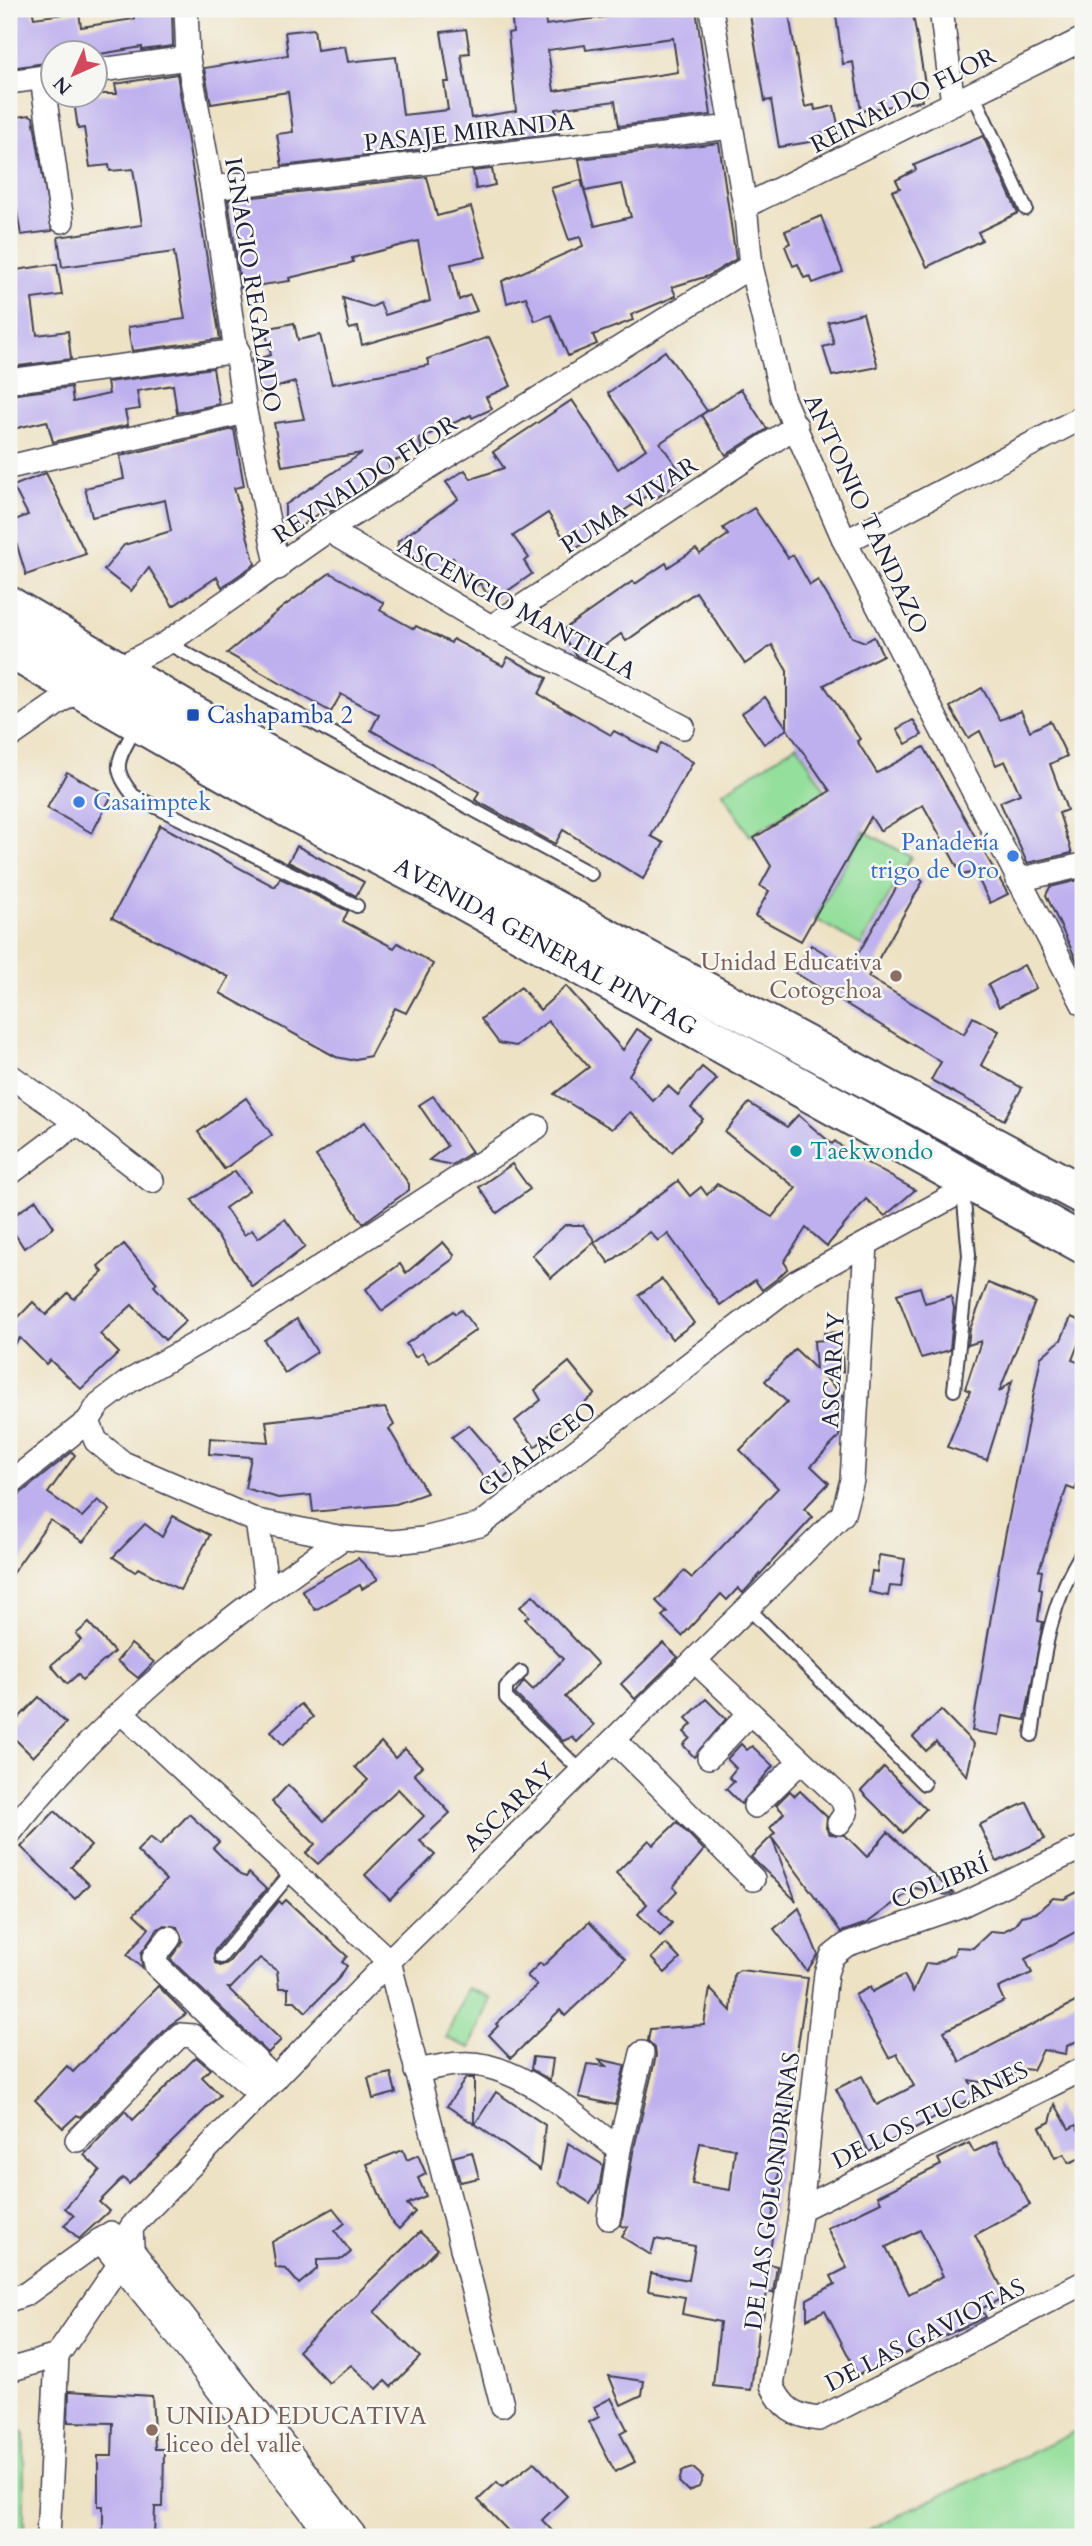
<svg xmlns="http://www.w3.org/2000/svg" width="1092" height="2546" font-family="Cardo,serif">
	<rect width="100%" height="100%" fill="#f6f6f2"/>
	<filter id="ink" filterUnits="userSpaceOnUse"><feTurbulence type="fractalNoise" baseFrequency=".0143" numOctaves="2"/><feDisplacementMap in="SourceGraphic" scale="14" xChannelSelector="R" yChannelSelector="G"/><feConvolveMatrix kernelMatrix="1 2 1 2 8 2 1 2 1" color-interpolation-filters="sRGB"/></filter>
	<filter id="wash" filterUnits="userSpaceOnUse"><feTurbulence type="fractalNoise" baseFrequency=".00686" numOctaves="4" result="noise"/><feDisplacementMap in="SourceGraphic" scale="28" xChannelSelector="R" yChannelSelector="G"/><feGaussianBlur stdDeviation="1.57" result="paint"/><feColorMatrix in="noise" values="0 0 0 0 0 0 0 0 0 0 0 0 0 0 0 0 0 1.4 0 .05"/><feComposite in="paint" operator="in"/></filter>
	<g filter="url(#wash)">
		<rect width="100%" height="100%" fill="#eee2c5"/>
		<!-- green -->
		<g fill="#94df9b" stroke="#5b806b" stroke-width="2">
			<path d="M797 745 825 790 750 836 723 792Z"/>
			<path d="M864 831 911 857 861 945 815 919Z"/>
			<path d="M467 1988 491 1998 470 2048 446 2038Z"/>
			<path d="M1083 2428V2537H853Z"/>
			<path d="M9 2431 24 2432V2537H9Z"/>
		</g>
		<g id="blocks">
			<!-- building -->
			<g fill="#beb0ee" fill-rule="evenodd">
				<path d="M9 9H32L34 18 79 12 81 27 134 19 133 9H172L173 46 142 50V47L94 55 52 52V62L11 68Z"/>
				<path d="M511 9H544L546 25 607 17 606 9H696L711 115 619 126 615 101 556 109 559 133 282 166 277 134 293 132 288 92 211 104 204 68 288 55 285 32 314 29 317 50 345 46 348 62 396 57 403 115 448 110 444 82H449L441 32 466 29 470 53 461 54 471 118 516 111 508 33 513 32ZM673 38 678 72 554 91 548 50 585 45 586 50Z"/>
				<path d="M749 9H788L805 107 814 105 815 110 834 106 839 129 815 134 816 141 779 147 771 100 765 101Z"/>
				<path d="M835 9H912L927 95 921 96 922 101 861 111 853 62 843 64Z"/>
				<path d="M177 74 220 339 132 351 128 327 185 319 174 252 62 267 58 237 142 225 133 169 110 171 109 165 90 167 84 128 78 129 73 94H117L115 84Z"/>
				<path d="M30 115 33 117 52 231 21 235 9 166V118Z"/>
				<path d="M983 136 1018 213 978 232 982 240 927 267 892 191 900 188 896 180 916 170 914 165Z"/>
				<path d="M719 143 736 259 708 276 672 287 676 296 631 315 633 320 593 335 597 344 568 356 551 315 535 321 526 297 507 303 502 281 583 246 580 237 569 240 551 188 581 180 595 226 631 217 622 184 585 191 579 159Z"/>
				<path d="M492 169 495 185 476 189 473 171Z"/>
				<path d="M427 177 437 216 471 207 486 257 451 264 459 300 470 295 477 311 362 345 358 327 349 329 343 298 372 307 380 303 385 315 430 301 418 241 352 258 353 262 347 264 289 278 290 281 241 288 228 200Z"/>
				<path d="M821 216 843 272 813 283 810 276 804 278 798 264 793 266 785 246 790 243 785 231Z"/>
				<path d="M57 264 62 295 32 299 37 335 68 331 71 359 11 367 9 271Z"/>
				<path d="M863 313 878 367 832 376 823 347 834 344 828 322Z"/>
				<path d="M294 323 298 340 320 335 332 384 429 365 427 359 489 337 511 386 486 397 492 409 472 418 471 415 419 439 422 449 403 453 405 458 388 462 391 474 328 513 326 509 298 528 285 521V505L362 453 282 466 274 423 304 419 295 382 260 392 252 360 271 355 265 329Z"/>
				<path d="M665 351 707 411 660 443 685 478 655 499 651 493 619 514 622 519 572 551 548 513 513 536 529 558 524 561 532 574 496 599 491 591 487 594 480 583 476 586 468 574 465 576 453 558 434 571 397 553 398 541 458 499 446 482 465 470 471 479 504 468 493 452 572 400 618 469 646 449 608 393Z"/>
				<path d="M213 368 219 404 177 413 173 385 137 391 140 409 125 411 128 425 53 442 47 421 9 430V395L71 387 73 402 109 394 107 382Z"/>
				<path d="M741 389 767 429 726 455 701 415Z"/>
				<path d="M234 429 244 486 234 488 255 564 222 587 217 577 173 606 149 568 131 591 104 570 124 545 171 531 165 500 92 517 85 488 124 479 120 456Z"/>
				<path d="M46 473 86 554 26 575 10 522 28 515 13 486Z"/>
				<path d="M754 508 788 558 793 555 810 585 818 580 852 637 865 642 874 637 883 655 824 685 860 739 857 741 877 773 924 747 1008 894 990 903 975 872 962 875 923 805 880 831 871 817 801 941 755 916 769 891 760 886 771 866 754 838 830 791 787 729 764 744 742 713 765 697 787 728V671L772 645 745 664 696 592 626 641 621 634 584 660 577 656 560 632 633 581 635 584 666 563 668 567 696 549 700 554 728 535 723 528Z"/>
				<path d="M330 573 384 603 380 610 414 629 416 626 451 643 453 639 503 666 508 657 547 678 539 694 611 735 614 731 656 753 661 743 693 762 651 836 664 843 643 879 563 830 555 844 475 800 479 792 371 730 379 715 341 694 331 712 227 653 283 607Z"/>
				<path d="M982 688 1000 720 1021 711 1030 731 1050 721 1067 756 1050 764 1067 810 1059 813 1072 853 1027 863 1000 802 1020 794 1005 761 996 765 980 731 968 738 950 707Z"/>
				<path d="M913 720 922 735 906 744 897 729Z"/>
				<path d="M67 772 111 797 92 833 47 808Z"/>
				<path d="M160 825 275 887 280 878 348 911 343 921 394 948 398 943 433 964 406 1013 395 1008 370 1056 351 1060 336 1057 220 993 229 977 112 918Z"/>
				<path d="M297 846 364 882 356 896 288 862Z"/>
				<path d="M906 871 923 881 868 977 964 1034 973 1017 999 1031 981 1065 1022 1088 1004 1120 931 1080 941 1062 794 972 811 945 850 968Z"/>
				<path d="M1083 879V974L1046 895 1050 887Z"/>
				<path d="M1024 965 1036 988 999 1007 988 985Z"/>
				<path d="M566 986 623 1050 637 1029 652 1039 629 1075 653 1101 668 1086 678 1095 702 1067 717 1079 691 1108 703 1119 672 1152 630 1112 612 1129 554 1094 589 1067 548 1021 516 1046 499 1043 481 1019 521 987 540 1010Z"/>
				<path d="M433 1096 472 1152 452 1165 429 1160 447 1146 419 1105Z"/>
				<path d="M246 1098 272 1135 224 1169 198 1132Z"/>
				<path d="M749 1103 787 1127 798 1115 832 1144 835 1141 849 1153 915 1190 885 1216 866 1199 827 1246 806 1228 784 1262 788 1268 778 1278 762 1290 755 1280 720 1305 668 1234 658 1241 650 1232 609 1263 594 1243 678 1181 690 1196 701 1187 707 1195 717 1184 772 1217 796 1188 725 1132Z"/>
				<path d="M365 1122 409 1184V1190L363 1223 316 1156Z"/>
				<path d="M512 1164 530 1189 497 1213 479 1187Z"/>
				<path d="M235 1171 249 1191 225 1208 244 1235 252 1230 258 1238 285 1219 305 1247 253 1287 192 1200Z"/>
				<path d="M36 1200 54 1227 24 1248 9 1225V1219Z"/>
				<path d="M565 1225H583L595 1241 551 1278 532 1255Z"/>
				<path d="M443 1242 454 1255 453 1259 382 1311 366 1289 400 1264 406 1273Z"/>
				<path d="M124 1244 157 1283 154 1286 186 1321 165 1340 132 1305 100 1334 119 1353 81 1389 50 1360 46 1364 20 1338 9 1350V1327L33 1302 46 1315 68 1293 74 1299 103 1272 98 1266Z"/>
				<path d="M662 1279 694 1323 672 1339 639 1295Z"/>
				<path d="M988 1283 1035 1302 999 1392 1012 1381 987 1460 947 1447 970 1391 965 1389 981 1341 968 1345 970 1329Z"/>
				<path d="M920 1287 925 1303 951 1296 954 1308 950 1350 921 1358 897 1294Z"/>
				<path d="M461 1310 476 1330 429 1363 422 1353 415 1357 406 1344 453 1311 455 1314Z"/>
				<path d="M1071 1317 1083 1322V1332L1072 1360 1083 1364V1466L1075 1490 1067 1487 1039 1570 1042 1571 1039 1589 1042 1590 1038 1621 1043 1622 1025 1720 1003 1716 999 1735 972 1731 1000 1562 1041 1357 1061 1340Z"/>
				<path d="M297 1319 317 1352 285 1373 264 1340Z"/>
				<path d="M841 1332 843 1372 820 1373 843 1395 839 1437 811 1466 829 1483 804 1509 813 1517 743 1593 738 1588 727 1600 721 1594 682 1636 662 1616 667 1612 656 1601 684 1571 692 1578 778 1488 740 1450 787 1402 765 1381 795 1349 816 1369 814 1341 824 1340V1333Z"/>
				<path d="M569 1362 595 1394 535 1447 515 1421 541 1400 535 1390Z"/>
				<path d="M385 1408 394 1425 389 1429 427 1493 396 1504 313 1512 311 1495 278 1498 245 1488 251 1457 209 1454 210 1438 269 1442 266 1421Z"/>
				<path d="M469 1425 510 1473 492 1487 452 1437Z"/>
				<path d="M72 1452 75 1455 48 1493 82 1517 98 1500 110 1510 83 1542 50 1520 9 1578V1514L19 1499 16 1497Z"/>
				<path d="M173 1516 210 1535 180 1590 138 1568 135 1572 113 1557 145 1524 162 1537Z"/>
				<path d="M879 1555 905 1559 901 1587 890 1586 888 1596 869 1592 872 1571 877 1572Z"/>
				<path d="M358 1558 378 1579 362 1589 360 1585 315 1610 302 1590Z"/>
				<path d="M533 1595 598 1664 565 1697 594 1725 577 1742 572 1737 563 1741 515 1694 524 1681 533 1690 563 1659 525 1619 529 1616 520 1607Z"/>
				<path d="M89 1623 114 1652 82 1680 78 1674 67 1684 51 1665 81 1640 76 1634Z"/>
				<path d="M663 1643 678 1657 635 1699 621 1684Z"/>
				<path d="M131 1644 154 1662 138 1678 117 1661Z"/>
				<path d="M39 1697 66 1723 33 1757 9 1733V1728Z"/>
				<path d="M706 1699 726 1719 694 1757 683 1745 690 1738 684 1732 692 1724 686 1718Z"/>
				<path d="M301 1704 313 1717 283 1745 271 1731Z"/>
				<path d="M941 1710 974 1744 967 1776 936 1742 926 1751 913 1737Z"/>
				<path d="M381 1742 395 1758 405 1749 422 1766 414 1774 450 1813 420 1841 435 1855 390 1900 365 1875 424 1816 398 1789 318 1864 306 1853 315 1844 272 1802 288 1785 324 1821 368 1780 355 1767Z"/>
				<path d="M741 1744 747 1750 752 1746 773 1766 741 1804 726 1789 734 1782 729 1777 736 1768 727 1759Z"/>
				<path d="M884 1767 926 1809 903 1833 861 1791Z"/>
				<path d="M790 1791 795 1796 800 1791 827 1817 826 1828 830 1834 845 1835 867 1857 888 1832 953 1893 947 1895 914 1888 867 1923 841 1932 772 1838 796 1901 751 1857 775 1833 770 1828 784 1813 776 1805Z"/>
				<path d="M1027 1802 1045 1839 997 1862 979 1825Z"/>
				<path d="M55 1811 91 1846 71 1867 89 1884 75 1899 21 1847Z"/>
				<path d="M189 1814 219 1842 213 1848 240 1875 246 1877 249 1873 266 1889 214 1951 215 1963 220 1966 228 1963 279 1901 282 1904 286 1900 347 1956 342 1962 347 1966 339 1978 306 2012 295 2001H288V1988H279L277 1971 260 1958 231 1988H228L281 2040 268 2053 170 1959 183 1941 177 1927 164 1925 158 1929 141 1953 142 1968 127 1955 149 1928 134 1914 166 1880 137 1851 150 1837 160 1845Z"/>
				<path d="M677 1822 704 1850 673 1887 677 1891 659 1910 672 1923 660 1936 638 1914 647 1904 616 1873 649 1840 653 1845Z"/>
				<path d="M1083 1889V1928L1025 1959 1032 1973 998 1988 1004 2001 944 2031 960 2062 1083 1998V2038L1067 2046 1066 2054 1043 2050 1033 2070 1023 2069 1004 2078 1003 2086 969 2080 977 2096 869 2152 836 2089 862 2076 877 2105 914 2086 897 2054 889 2058 855 1995 870 1987 872 1992 904 1975 913 1992 926 1963 935 1964 954 1954 956 1947 973 1948 991 1931 1002 1932 1015 1925 1021 1916 1036 1913 1053 1898 1064 1899Z"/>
				<path d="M799 1908 818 1955 807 1971 774 1929Z"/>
				<path d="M589 1922 625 1959 565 2016 560 2010 511 2058 489 2035 498 2026 496 2024 537 1985 527 1976 540 1963 543 1966Z"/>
				<path d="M666 1944 680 1959 665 1973 651 1958Z"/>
				<path d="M740 1970 808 1978 771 2226H774L768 2264 777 2266 773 2293 767 2292 763 2319 759 2322 751 2390 713 2386 720 2322 682 2314 685 2297 648 2291 651 2273 689 2280 695 2246 655 2239 651 2255 622 2237 628 2227 621 2226 633 2152 656 2056 655 2048 648 2041 650 2029 704 2025 710 1989 731 2011 734 1974ZM700 2143 735 2149 730 2190 692 2184Z"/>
				<path d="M158 1986 186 2014 170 2025 80 2117 77 2115 63 2128 35 2100 67 2066 73 2072Z"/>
				<path d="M196 2057 210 2069 202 2077 220 2095 129 2184 123 2178 99 2202 109 2211 79 2239 64 2225 74 2216 65 2208 100 2170 84 2155 125 2111 133 2120Z"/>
				<path d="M533 2057 553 2059 550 2080 531 2069Z"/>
				<path d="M598 2059 625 2065 615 2105 579 2097 587 2064 606 2066Z"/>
				<path d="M391 2073 396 2093 373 2099 368 2078Z"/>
				<path d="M466 2078H474V2124L447 2106Z"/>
				<path d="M496 2092 545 2125 540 2170 475 2124Z"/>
				<path d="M1055 2104 1069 2129 1076 2125 1083 2139V2157L1069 2163 1064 2154 1055 2158 1040 2127 1050 2122Z"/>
				<path d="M996 2141 1030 2205 975 2235 1006 2296 981 2309 986 2317 858 2375 825 2310 807 2319V2299L835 2284 831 2276 847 2268 827 2228 881 2202 878 2196 941 2165 938 2159 969 2143 974 2152ZM920 2230 943 2276 909 2294 886 2247Z"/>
				<path d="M568 2143 603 2165 599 2189 590 2203 559 2183Z"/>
				<path d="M403 2150 407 2160 418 2155 426 2174 418 2178 426 2196 407 2204 415 2212 399 2229 390 2220 367 2164Z"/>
				<path d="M472 2152 479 2178 460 2182 453 2157Z"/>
				<path d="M333 2208 345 2223 335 2231 351 2252 343 2259 317 2260V2269L299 2284 286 2269 276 2268 272 2242Z"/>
				<path d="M420 2232 438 2249 374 2312 420 2357 391 2387 385 2381 377 2389 351 2365 329 2383 298 2351Z"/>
				<path d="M609 2376 644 2381 642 2395 621 2405Z"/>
				<path d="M69 2391 152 2396 155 2449H164L163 2507H155L154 2537H103V2506H98V2456H112L113 2423 68 2422Z"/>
				<path d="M611 2398 627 2429 620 2433 635 2462 615 2472 589 2422 599 2417 594 2407Z"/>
				<path d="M534 2462 567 2496 542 2520 558 2537H514L478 2500 497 2482 502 2487Z"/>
				<path d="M693 2468 703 2477 699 2487 688 2491 679 2482 682 2471Z"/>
			</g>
		</g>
	</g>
	<g filter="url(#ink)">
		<use href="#blocks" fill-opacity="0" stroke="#413f50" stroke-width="2"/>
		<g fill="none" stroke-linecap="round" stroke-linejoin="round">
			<!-- service casing -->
			<g stroke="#413f50" stroke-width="16">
				<g id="service">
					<path d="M973 93 1026 209"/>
					<path d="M167 643 591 874"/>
					<path d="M136 726C120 759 108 765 134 796L357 906"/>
					<path d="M954 1390 969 1255 963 1191"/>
					<path d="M748 1608 924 1784"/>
					<path d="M521 1672 506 1687V1698L582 1772"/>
					<path d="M1032 1735C1042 1670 1046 1608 1083 1551"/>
					<path d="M221 1957 291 1873"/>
				</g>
			</g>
			<!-- minor casing -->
			<g stroke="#413f50" stroke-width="26">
				<g id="minor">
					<path d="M186 9 188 58 212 188 245 412 278 568"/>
					<path d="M711 9 745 206 751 266 782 397 845 542 1083 1004"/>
					<path d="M941 9 953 103"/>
					<path d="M94 71 188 58"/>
					<path d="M42 78 62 221"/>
					<path d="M9 82 52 76"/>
					<path d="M212 188 731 127"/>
					<path d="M745 206 1083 39"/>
					<path d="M9 381 238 351"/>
					<path d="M9 467 245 412"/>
					<path d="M328 530 491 627 683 727"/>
					<path d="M845 542 1083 417"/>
					<path d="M491 627 796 426"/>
					<path d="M9 737 81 687 167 643 328 530 751 266"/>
					<path d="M1018 880 1083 865"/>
					<path d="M9 1075 77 1123 152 1181"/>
					<path d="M537 1127 242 1318 128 1382 99 1404 88 1421 96 1441 123 1463 257 1521 343 1538 393 1542 423 1539 480 1525 796 1282 975 1184"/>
					<path d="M9 1174 77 1123"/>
					<path d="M9 1484 88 1421"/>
					<path d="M257 1521 267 1590"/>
					<path d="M695 1661 843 1800 846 1813 839 1823"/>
					<path d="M121 1712 389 1961 502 2405"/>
					<path d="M614 1740 753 1879"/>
					<path d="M709 1757 750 1713"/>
					<path d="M755 1806 801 1761"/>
					<path d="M9 1834C99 1717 222 1621 343 1538"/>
					<path d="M1083 1847 962 1905 846 1945 832 1956 826 1973 801 2209 772 2385C782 2408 794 2416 819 2419L1083 2283"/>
					<path d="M169 1938 154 1957 156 1965 275 2079"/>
					<path d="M416 2071C438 2067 463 2060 486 2066 537 2078 578 2119 619 2149"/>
					<path d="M77 2140 180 2035 193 2036 260 2094"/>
					<path d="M801 2209 1083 2069"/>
					<path d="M609 2218 619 2149 642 2053"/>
					<path d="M121 2236 356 2537"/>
					<path d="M100 2240 168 2324 330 2537"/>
					<path d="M9 2300 26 2294 111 2233"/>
					<path d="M57 2356 132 2246 131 2228 137 2221 389 1961 843 1514 852 1480 866 1244"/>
					<path d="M9 2370 57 2356"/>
					<path d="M48 2537 57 2356"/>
				</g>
			</g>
			<!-- trunk casing -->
			<g stroke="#413f50" stroke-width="42">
				<g id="trunk">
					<path d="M9 606 193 715 1083 1195"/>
					<path id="s1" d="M9 648 299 814 427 880 1083 1244"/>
				</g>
			</g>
			<!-- service -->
			<use href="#service" stroke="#fff" stroke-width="12"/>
			<!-- minor -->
			<use href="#minor" stroke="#fff" stroke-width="23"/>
			<!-- trunk -->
			<use href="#trunk" stroke="#fff" stroke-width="38"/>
		</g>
	</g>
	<!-- markers -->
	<rect fill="#1a4fb4" stroke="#f6f6f2" stroke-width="2.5" x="186" y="708" width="14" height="14" rx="3.5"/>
	<g fill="#3f7fe0" stroke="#f6f6f2" stroke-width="2.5">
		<circle cx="79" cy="802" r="7"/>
		<circle cx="1013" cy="856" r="7"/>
	</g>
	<g fill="#8d6e63" stroke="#f6f6f2" stroke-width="2.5">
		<circle cx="896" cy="976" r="7"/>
		<circle cx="152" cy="2430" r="7"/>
	</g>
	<circle fill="#0f9aa8" stroke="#f6f6f2" stroke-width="2.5" cx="796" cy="1151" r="7"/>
	<g text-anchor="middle" stroke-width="5" stroke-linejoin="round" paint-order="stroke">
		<!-- street labels -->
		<g font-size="24" fill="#22223b" stroke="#f6f6f2">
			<text transform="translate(903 100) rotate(-27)" y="8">REINALDO FLOR</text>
			<text transform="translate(469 132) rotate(-6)" y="8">PASAJE MIRANDA</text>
			<text transform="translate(253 285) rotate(81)" y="8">IGNACIO REGALADO</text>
			<text transform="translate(365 479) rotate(-33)" y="8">REYNALDO FLOR</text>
			<text transform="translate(629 505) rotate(-33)" y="8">PUMA VIVAR</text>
			<text transform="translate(866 514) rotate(65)" y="8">ANTONIO TANDAZO</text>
			<text transform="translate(517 608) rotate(29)" y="8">ASCENCIO MANTILLA</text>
			<text dy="8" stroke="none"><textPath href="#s1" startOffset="614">AVENIDA GENERAL PINTAG</textPath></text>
			<text transform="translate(833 1370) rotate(-87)" y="8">ASCARAY</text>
			<text transform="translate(537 1449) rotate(-37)" y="8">GUALACEO</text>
			<text transform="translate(509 1807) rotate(-44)" y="8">ASCARAY</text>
			<text transform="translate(940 1882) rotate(-22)" y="8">COLIBRÍ</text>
			<text transform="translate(930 2115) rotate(-26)" y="8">DE LOS TUCANES</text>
			<text transform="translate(772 2191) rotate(-82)" y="8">DE LAS GOLONDRINAS</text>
			<text transform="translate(925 2335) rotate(-27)" y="8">DE LAS GAVIOTAS</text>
		</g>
		<!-- transit labels -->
		<g font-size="24" fill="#164399" stroke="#f6f6f2" text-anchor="start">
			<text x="207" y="723">Cashapamba 2</text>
		</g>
		<!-- shop labels -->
		<g font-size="24" fill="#366cbe" stroke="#f6f6f2" text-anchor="start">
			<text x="93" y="810">Casaimptek</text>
			<text x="999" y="850" text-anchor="end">Panadería<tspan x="999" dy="28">trigo de Oro</tspan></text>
		</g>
		<!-- education labels -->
		<g font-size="24" fill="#785e54" stroke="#f6f6f2" text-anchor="end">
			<text x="882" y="970">Unidad Educativa<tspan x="882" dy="28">Cotogchoa</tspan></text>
			<text x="166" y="2424" text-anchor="start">UNIDAD EDUCATIVA<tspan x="166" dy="28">liceo del valle</tspan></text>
		</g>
		<!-- culture labels -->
		<g font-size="24" fill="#0d838f" stroke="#f6f6f2" text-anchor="start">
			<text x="810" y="1159">Taekwondo</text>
		</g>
	</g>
	<!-- margin -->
	<rect width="1092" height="2546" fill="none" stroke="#f6f6f2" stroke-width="35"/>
	<!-- north arrow -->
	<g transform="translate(74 74) rotate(225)"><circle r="33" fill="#f6f6f2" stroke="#a1a1a9" stroke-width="2"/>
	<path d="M0-5L12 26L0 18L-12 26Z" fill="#d1495b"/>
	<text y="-10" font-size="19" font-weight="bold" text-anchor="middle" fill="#22223b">N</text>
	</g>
</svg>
